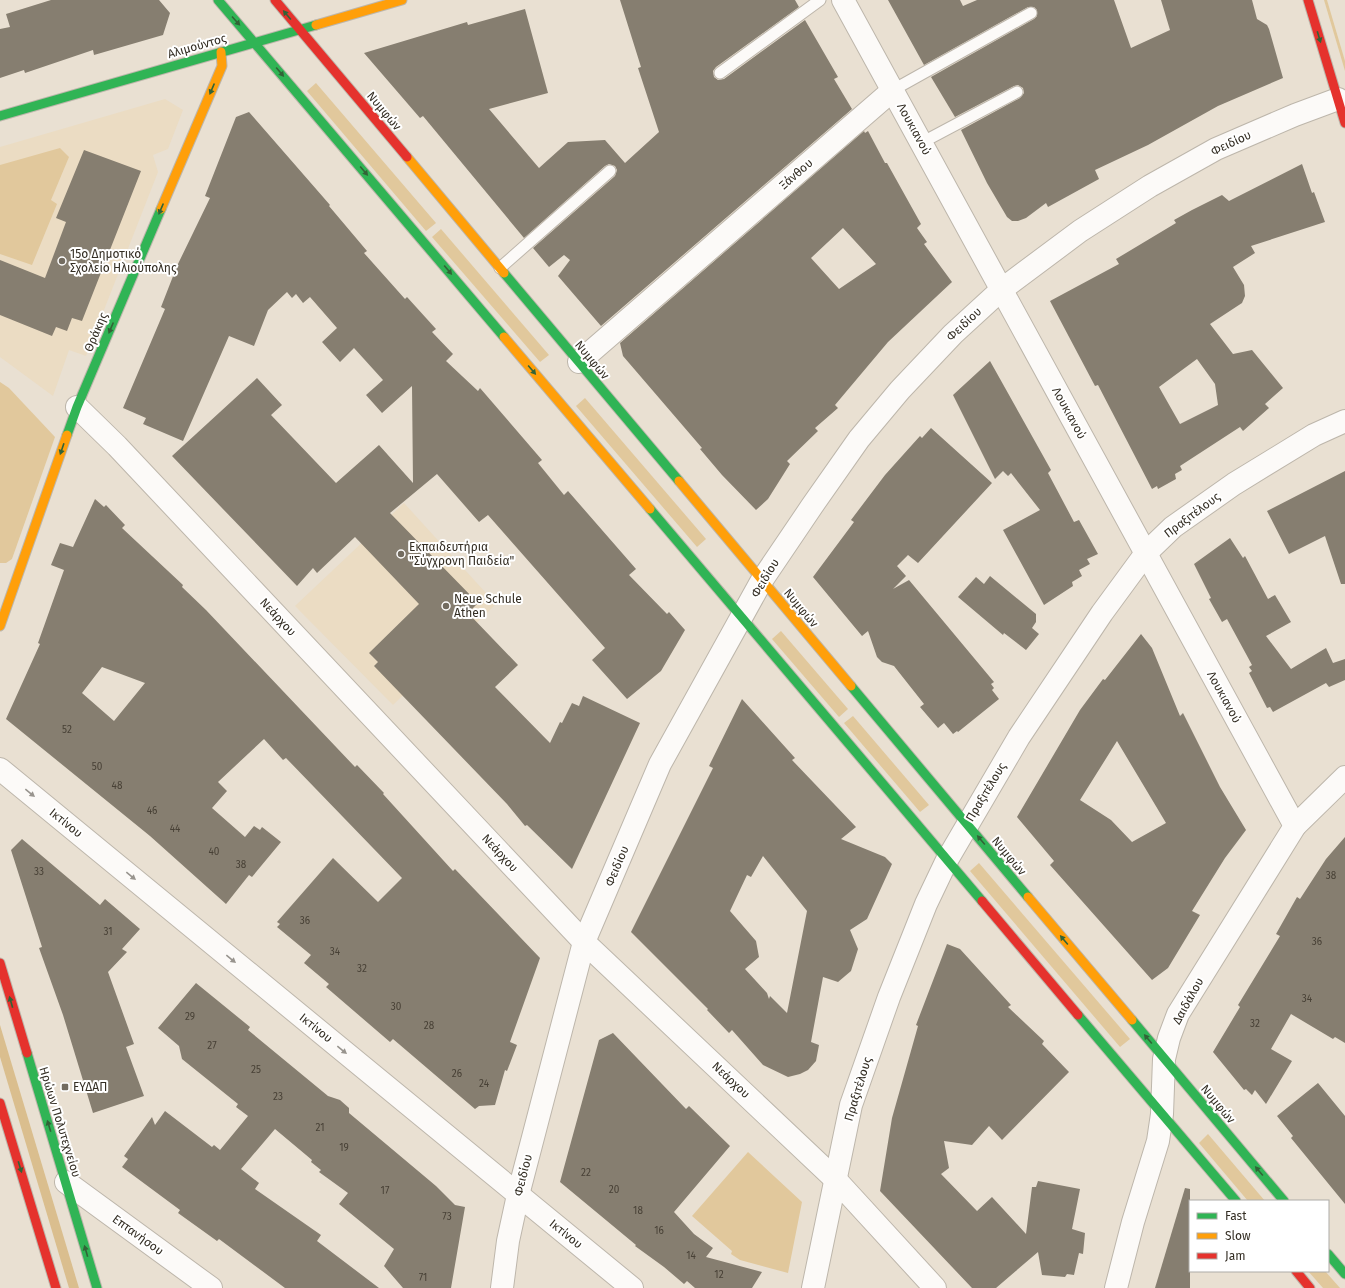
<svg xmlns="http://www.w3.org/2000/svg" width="1345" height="1288" font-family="'Fira Sans',sans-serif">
	<rect width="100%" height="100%" fill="#e9e0d2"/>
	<!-- built -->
	<g fill="#ebdcc3">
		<path d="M165 99 183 110 168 149 153 155 158 172 86 356 69 350 53 396 0 357V147Z"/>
		<path d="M404 503 496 604 393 705 295 606Z"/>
	</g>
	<!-- green -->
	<g fill="#e1c89c">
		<path d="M1324 0H1327L1345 61V71Z"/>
		<path d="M316 83 436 223 426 231 307 91Z"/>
		<path d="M60 148 69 157 51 200 57 204 32 265 0 254V165Z"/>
		<path d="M441 229 549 355 540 362 432 237Z"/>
		<path d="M0 382 9 388 55 437 12 559 6 563H0Z"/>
		<path d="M585 398 706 539 697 547 576 406Z"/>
		<path d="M781 631 848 709 839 717 772 639Z"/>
		<path d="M853 716 929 805 920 812 844 723Z"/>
		<path d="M979 863 1130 1039 1120 1047 970 871Z"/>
		<path d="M1208 1134 1265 1201H1248L1199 1143Z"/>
		<path d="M748 1152 802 1202 788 1273 740 1260 731 1254 732 1251 692 1216Z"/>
		<path d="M1308 1271H1325L1340 1288H1323Z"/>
	</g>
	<!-- forest -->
	<path fill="#dabe8e" d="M0 1025 79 1288H69L0 1057Z"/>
	<!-- building -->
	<g fill="#867e70" fill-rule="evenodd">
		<path d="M51 0H159L170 13 163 35 94 55 93 50 25 73 24 70 0 78V29L10 27 6 14Z"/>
		<path d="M620 0H795L799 7 716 67 713 71 714 77 718 80 724 79 805 20 838 77 834 79 852 109 601 326 558 276 570 260 564 255 549 267 533 248 615 176 617 170 615 166 609 164 605 166 524 238 423 116 420 118 364 53 467 22 468 25 525 9 548 93 489 109 539 168 568 142 605 140 625 163 659 132 638 68 641 67Z"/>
		<path d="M888 0H960L963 6 977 0H1114L1131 48 1170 30 1161 0H1252L1257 19 1267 25 1269 29 1283 78 1218 106 1148 145 1095 170 1099 179 1048 207 1046 203 1026 218 1018 221H1012L1007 217 987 183 961 130 1020 98 1024 93 1023 88 1018 85 1014 86 955 117 931 77 1034 19 1037 16V10L1034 7H1028L924 65Z"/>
		<path d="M249 112 330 205 329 206 367 251 364 253 405 299 407 297 436 329 432 332 453 354 446 361 478 391 480 388 542 460 538 463 564 495 568 491 636 569 629 575 667 614 669 612 685 630 661 671 627 699 592 660 605 648 488 515 479 522 437 474 390 513 478 603 468 613 518 665 495 687 550 743 560 722 562 723 572 703 579 706 583 696 640 723 572 869 527 825 525 826 507 804 374 666 378 662 369 653 419 604 355 537 317 573 313 568 297 586 172 456 257 378 282 405 271 415 336 483 379 445 413 483 412 386 382 413 366 395 383 380 354 348 340 362 322 342 337 328 310 297 303 303 296 294 292 298 287 292 268 310 254 346 229 336 183 441 143 424 146 418 123 408 165 309 161 307 177 266 210 198 205 196 236 117Z"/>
		<path d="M864 131 865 133 868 131 885 163H887L921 224 917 228 927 242 924 244 952 282 888 342 835 405 838 408 815 428 818 431 787 461 790 464 768 499 756 510 722 475 700 449 702 448 623 356 620 343ZM843 228 876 264 839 289 811 258Z"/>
		<path d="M84 150 141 171 82 321 72 318 67 331 56 327 52 336 0 315V260L45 278 66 222 56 218Z"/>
		<path d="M1302 164 1312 193 1314 192 1325 222 1251 246 1255 253 1233 267 1244 285 1245 296 1242 303 1210 324 1233 354 1252 350 1283 388 1265 404 1269 408 1243 431 1240 427 1180 466 1182 470 1175 474 1176 479 1158 489 1157 486 1152 489 1098 385 1095 386 1050 301 1119 264 1116 259 1176 223 1174 220 1192 210 1222 195 1229 201ZM1197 359 1215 384 1218 405 1180 424 1159 387Z"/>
		<path d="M990 361 1051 470 1048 473 1074 522 1079 520 1098 554 1087 559 1090 564 1079 570 1082 576 1072 582 1073 586 1044 605 1003 530 1040 510 1011 473 1008 476 1003 471 995 479 953 395Z"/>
		<path d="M931 428 992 483 918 563 908 555 897 566 906 576 893 589 909 580 994 682 991 684 994 688 992 690 999 699 958 732 957 731 953 734 944 723 938 728 920 707 924 704 894 666 882 662 877 657 868 631 862 636 813 577 854 522 851 520 885 475 920 436 922 438Z"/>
		<path d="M1345 471V584H1341L1325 536 1289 554 1267 511Z"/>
		<path d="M95 499 104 507 106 505 125 525 122 528 183 585 182 587 206 610 355 767 357 765 384 793 383 794 453 871 455 869 540 958 510 1042 517 1045 507 1071 505 1070 495 1105 479 1106 475 1109 393 1039 390 1042 326 987 329 984 304 963 311 955 277 927 280 924 277 922 333 858 378 902 402 878 286 758 283 760 264 739 218 782 227 791 212 808 245 837 254 826 260 830 262 827 281 842 252 877 249 875 226 904 150 836 6 719 40 644 38 643 64 570 51 565 60 543 73 547ZM102 667 145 683 114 721 82 693Z"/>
		<path d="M1230 538 1243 558 1245 556 1268 599 1275 595 1291 622 1266 636 1291 669 1326 648 1333 663 1345 659V680L1329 687 1326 683 1273 712 1270 707 1267 708 1249 673 1252 671 1249 667 1252 665 1227 619 1222 622 1209 599 1211 598 1194 564Z"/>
		<path d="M990 576 1036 614V622L1032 628 1039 634 1026 650 1004 633 1003 635 958 597 976 577 984 584Z"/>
		<path d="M1141 634 1152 648 1180 716 1183 713 1220 787 1246 830 1225 858 1192 911 1200 915 1168 968 1152 980 1050 865 1054 861 1017 817 1080 710 1103 679 1105 680ZM1117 741 1166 823 1132 842 1111 820 1080 800Z"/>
		<path d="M742 699 795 758 792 760 856 827 841 839 885 857 892 864 867 919 850 930 858 949 851 971 838 982 823 977 811 1042 819 1045 816 1061 808 1070 800 1074 788 1077 763 1065 732 1030 729 1033 707 1010 708 1009 631 932 713 768 709 766ZM763 856 807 911 787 1013 770 996 769 999 767 993 745 969 759 957 756 941 730 911 747 875 751 877Z"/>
		<path d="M1345 837V1043L1335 1037 1333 1039 1291 1014 1271 1049 1292 1061 1266 1104 1255 1090 1252 1095 1246 1089 1244 1090 1213 1052 1240 1007 1238 1005 1280 936 1276 934 1297 897 1300 899 1326 859Z"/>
		<path d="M22 839 100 905 105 899 140 929 122 949 127 952 108 972 134 1044 126 1047 144 1096 93 1113 63 1015 39 948 42 947 11 850Z"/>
		<path d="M947 944 960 949 1011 1005 1008 1007 1044 1041 1042 1044 1069 1072 1002 1140 989 1126 972 1145 944 1141 949 1168 941 1174 977 1211 992 1197 1026 1234 1032 1187H1036L1038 1181 1080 1189 1072 1229 1085 1233 1083 1254 1079 1253 1074 1275 1067 1274 1065 1277 1042 1275 1038 1252 996 1288H972L880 1191 892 1118 918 1026 916 1025Z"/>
		<path d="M196 983 250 1027 248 1030 328 1096 340 1100 349 1108V1113L436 1186 455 1205 465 1207 451 1288H403L384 1266 394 1249 339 1204 348 1193 319 1172 321 1170 311 1162 312 1160 275 1129 241 1169 259 1183 255 1189 321 1235 317 1241 379 1288H285L219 1239 217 1241 178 1213 180 1210 122 1167 128 1159 124 1156 152 1117 155 1125 165 1111 212 1147 214 1145 220 1150 248 1116 236 1107 238 1104 182 1059 179 1046 158 1028Z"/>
		<path d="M613 1033 686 1109 689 1106 730 1146 674 1212 694 1234 713 1248 706 1257 762 1272 752 1288H695L687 1281 684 1284 664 1267 635 1246 636 1245 560 1182 599 1040Z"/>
		<path d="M1318 1083 1345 1116V1204L1291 1138 1293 1136 1277 1116Z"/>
		<path d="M1185 1188 1190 1189V1288H1155Z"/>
	</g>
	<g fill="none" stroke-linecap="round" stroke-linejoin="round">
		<!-- lane casing -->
		<g stroke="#bdb6ab" stroke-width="13">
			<g id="lane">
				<path d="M720 73 820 0"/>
				<path d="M893 90 1031 13"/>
				<path d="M921 143 1017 92"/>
				<path d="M500 268 610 171"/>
			</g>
		</g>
		<!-- street casing -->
		<g stroke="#bdb6ab" stroke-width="24">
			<g id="street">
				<path d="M843 0 1295 826"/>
				<path d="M579 362 893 90"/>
				<path d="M77 407 117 446 584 942 836 1180 935 1288"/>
				<path d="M0 769 632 1288"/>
				<path d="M66 1182 211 1288"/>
				<path d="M502 1288 508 1241 518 1195 584 942 660 764 762 580 812 506 859 439 900 390 953 334 1001 290 1080 231 1150 186 1216 149 1295 115 1338 99"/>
				<path d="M813 1288 851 1105 889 997 926 904 947 860 1019 737 1102 613 1146 553 1173 527 1234 484 1314 435 1345 421"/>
				<path d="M1116 1288 1133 1222 1158 1141 1162 1114 1164 1059 1169 1038 1178 1014 1295 826 1345 777"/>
			</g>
		</g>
		<!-- fast casing -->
		<g stroke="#bdb6ab" stroke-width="11">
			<g id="fast">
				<path d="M218 0 504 337"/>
				<path d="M0 116 316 25"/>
				<path d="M504 273 679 481"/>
				<path d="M67 435 77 407 161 209"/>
				<path d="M650 509 982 901"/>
				<path d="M851 686 1028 897"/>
				<path d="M1078 1015 1236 1201"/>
				<path d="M1132 1020 1284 1201"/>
				<path d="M27 1053 97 1288"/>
				<path d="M1328 1254 1345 1274"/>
			</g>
		</g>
		<!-- slow casing -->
		<g stroke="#bdb6ab" stroke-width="11">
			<g id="slow">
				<path d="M316 25 402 0"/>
				<path d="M407 157 504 273"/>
				<path d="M161 209 222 66 221 52"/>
				<path d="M504 337 650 509"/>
				<path d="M679 481 851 686"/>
				<path d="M0 626 67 435"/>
				<path d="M1028 897 1132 1020"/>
			</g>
		</g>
		<!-- jam casing -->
		<g stroke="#bdb6ab" stroke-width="11">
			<g id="jam">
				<path d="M275 0 407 157"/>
				<path d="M1308 0 1345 123"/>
				<path d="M982 901 1078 1015"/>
				<path d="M0 963 27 1053"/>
				<path d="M0 1103 56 1288"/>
				<path d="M1296 1271 1310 1288"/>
			</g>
		</g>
		<!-- lane -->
		<use href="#lane" stroke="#fcfaf8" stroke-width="11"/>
		<!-- street -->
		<use href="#street" stroke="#fcfaf8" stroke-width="22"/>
		<!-- fast -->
		<use href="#fast" stroke="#30b455" stroke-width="9"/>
		<!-- slow -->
		<use href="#slow" stroke="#ff9f0a" stroke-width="9"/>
		<!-- jam -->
		<use href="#jam" stroke="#e5322d" stroke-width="9"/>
	</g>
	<!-- one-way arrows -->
	<defs><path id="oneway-solid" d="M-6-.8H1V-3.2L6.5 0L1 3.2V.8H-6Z"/></defs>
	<g fill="#326337">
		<use href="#oneway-solid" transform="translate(287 15) rotate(-130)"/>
		<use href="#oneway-solid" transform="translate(236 21) rotate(48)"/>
		<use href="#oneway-solid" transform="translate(1319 37) rotate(73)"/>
		<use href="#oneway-solid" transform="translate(280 72) rotate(50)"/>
		<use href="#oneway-solid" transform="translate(212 89) rotate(113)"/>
		<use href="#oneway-solid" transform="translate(364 171) rotate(50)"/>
		<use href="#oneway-solid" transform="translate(161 209) rotate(113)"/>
		<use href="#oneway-solid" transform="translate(448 270) rotate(50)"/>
		<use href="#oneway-solid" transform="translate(111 328) rotate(113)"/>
		<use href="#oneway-solid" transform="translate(532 370) rotate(50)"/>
		<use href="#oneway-solid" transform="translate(62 449) rotate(109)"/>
		<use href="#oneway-solid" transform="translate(981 840) rotate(-130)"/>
		<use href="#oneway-solid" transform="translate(1064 940) rotate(-130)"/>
		<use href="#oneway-solid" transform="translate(11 1002) rotate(-106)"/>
		<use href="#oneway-solid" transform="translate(1148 1039) rotate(-130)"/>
		<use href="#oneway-solid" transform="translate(49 1126) rotate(-107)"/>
		<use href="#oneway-solid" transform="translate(20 1167) rotate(73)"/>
		<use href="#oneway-solid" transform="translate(1259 1171) rotate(-130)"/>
		<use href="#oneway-solid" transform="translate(86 1251) rotate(-106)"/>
	</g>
	<g fill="#98948e">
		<use href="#oneway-solid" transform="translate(30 793) rotate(39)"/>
		<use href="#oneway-solid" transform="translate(131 876) rotate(39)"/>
		<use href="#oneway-solid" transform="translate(231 959) rotate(39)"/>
		<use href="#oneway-solid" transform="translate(342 1050) rotate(39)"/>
	</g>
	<!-- markers -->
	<g fill="#736c60" stroke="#fff" stroke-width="1.5">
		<circle cx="62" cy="261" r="4"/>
		<circle cx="401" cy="554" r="4"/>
		<circle cx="446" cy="606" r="4"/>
		<rect x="61" y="1083" width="8" height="8" rx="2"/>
	</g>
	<g text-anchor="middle" stroke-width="4" stroke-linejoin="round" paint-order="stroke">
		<!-- number labels -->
		<g font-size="10" fill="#484136">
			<text x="67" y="733">52</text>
			<text x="97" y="770">50</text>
			<text x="117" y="789">48</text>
			<text x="152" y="814">46</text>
			<text x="175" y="832">44</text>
			<text x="214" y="855">40</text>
			<text x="241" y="868">38</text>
			<text x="39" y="875">33</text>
			<text x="1331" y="879">38</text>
			<text x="305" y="924">36</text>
			<text x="108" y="935">31</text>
			<text x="1317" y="945">36</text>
			<text x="335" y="955">34</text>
			<text x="362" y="972">32</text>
			<text x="1307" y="1002">34</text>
			<text x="396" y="1010">30</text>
			<text x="190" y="1020">29</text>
			<text x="1255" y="1027">32</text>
			<text x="429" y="1029">28</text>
			<text x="212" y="1049">27</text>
			<text x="256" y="1073">25</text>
			<text x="457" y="1077">26</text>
			<text x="484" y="1087">24</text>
			<text x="278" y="1100">23</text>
			<text x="320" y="1131">21</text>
			<text x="344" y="1151">19</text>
			<text x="586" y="1176">22</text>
			<text x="614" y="1193">20</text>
			<text x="385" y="1194">17</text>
			<text x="638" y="1214">18</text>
			<text x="447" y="1220">73</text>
			<text x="659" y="1234">16</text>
			<text x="691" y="1259">14</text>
			<text x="719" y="1278">12</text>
			<text x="423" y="1281">71</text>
		</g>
		<!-- street labels -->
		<g font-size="12" fill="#332d23" stroke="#fff">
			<text transform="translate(197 46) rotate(-16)" y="4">Αλιμούντος</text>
			<text transform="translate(384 111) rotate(50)" y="4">Νυμφών</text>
			<text transform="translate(914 129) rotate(61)" y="4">Λουκιανού</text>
			<text transform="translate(1231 143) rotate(-25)" y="4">Φειδίου</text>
			<text transform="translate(796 174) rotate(-41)" y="4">Ξάνθου</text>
			<text transform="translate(964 324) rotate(-43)" y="4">Φειδίου</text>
			<text transform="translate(96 332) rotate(-67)" y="4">Θράκης</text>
			<text transform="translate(592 360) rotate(50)" y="4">Νυμφών</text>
			<text transform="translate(1069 413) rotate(61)" y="4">Λουκιανού</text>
			<text transform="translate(1192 515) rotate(-37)" y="4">Πραξιτέλους</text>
			<text transform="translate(765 578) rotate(-59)" y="4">Φειδίου</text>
			<text transform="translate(801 608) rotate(50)" y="4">Νυμφών</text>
			<text transform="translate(278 617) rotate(47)" y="4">Νεάρχου</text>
			<text transform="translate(1224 697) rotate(61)" y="4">Λουκιανού</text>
			<text transform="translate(986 792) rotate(-59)" y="4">Πραξιτέλους</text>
			<text transform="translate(66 823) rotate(39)" y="4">Ικτίνου</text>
			<text transform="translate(500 853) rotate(47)" y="4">Νεάρχου</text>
			<text transform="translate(1009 856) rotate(50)" y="4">Νυμφών</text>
			<text transform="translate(617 866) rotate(-67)" y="4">Φειδίου</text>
			<text transform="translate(1188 1001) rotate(-61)" y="4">Δαιδάλου</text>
			<text transform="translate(316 1028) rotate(39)" y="4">Ικτίνου</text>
			<text transform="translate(731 1080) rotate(43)" y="4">Νεάρχου</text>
			<text transform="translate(858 1089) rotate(-73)" y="4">Πραξιτέλους</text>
			<text transform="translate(1218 1104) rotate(50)" y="4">Νυμφών</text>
			<text transform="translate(60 1122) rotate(73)" y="4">Ηρώων Πολυτεχνείου</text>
			<text transform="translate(523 1175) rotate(-76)" y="4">Φειδίου</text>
			<text transform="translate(566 1234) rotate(39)" y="4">Ικτίνου</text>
			<text transform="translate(138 1235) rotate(36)" y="4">Επτανήσου</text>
		</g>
		<!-- poi labels -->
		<g font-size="12" fill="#332d23" stroke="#fff" text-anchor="start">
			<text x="70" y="258">15ο Δημοτικό<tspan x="70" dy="14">Σχολείο Ηλιούπολης</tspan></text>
			<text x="409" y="551">Εκπαιδευτήρια<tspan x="409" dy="14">"Σύγχρονη Παιδεία"</tspan></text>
			<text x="454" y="603">Neue Schule<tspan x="454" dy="14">Athen</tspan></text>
			<text x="73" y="1091">ΕΥΔΑΠ</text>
		</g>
	</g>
	<!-- legend -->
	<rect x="1189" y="1200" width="140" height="72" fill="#ffffff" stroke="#adaba7"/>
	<rect x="1197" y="1213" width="20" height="6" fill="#30b455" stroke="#adaba7"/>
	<text x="1225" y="1220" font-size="12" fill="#332d23">Fast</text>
	<rect x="1197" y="1233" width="20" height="6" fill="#ff9f0a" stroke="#adaba7"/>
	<text x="1225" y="1240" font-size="12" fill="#332d23">Slow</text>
	<rect x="1197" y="1253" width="20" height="6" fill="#e5322d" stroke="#adaba7"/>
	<text x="1225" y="1260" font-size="12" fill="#332d23">Jam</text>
</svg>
